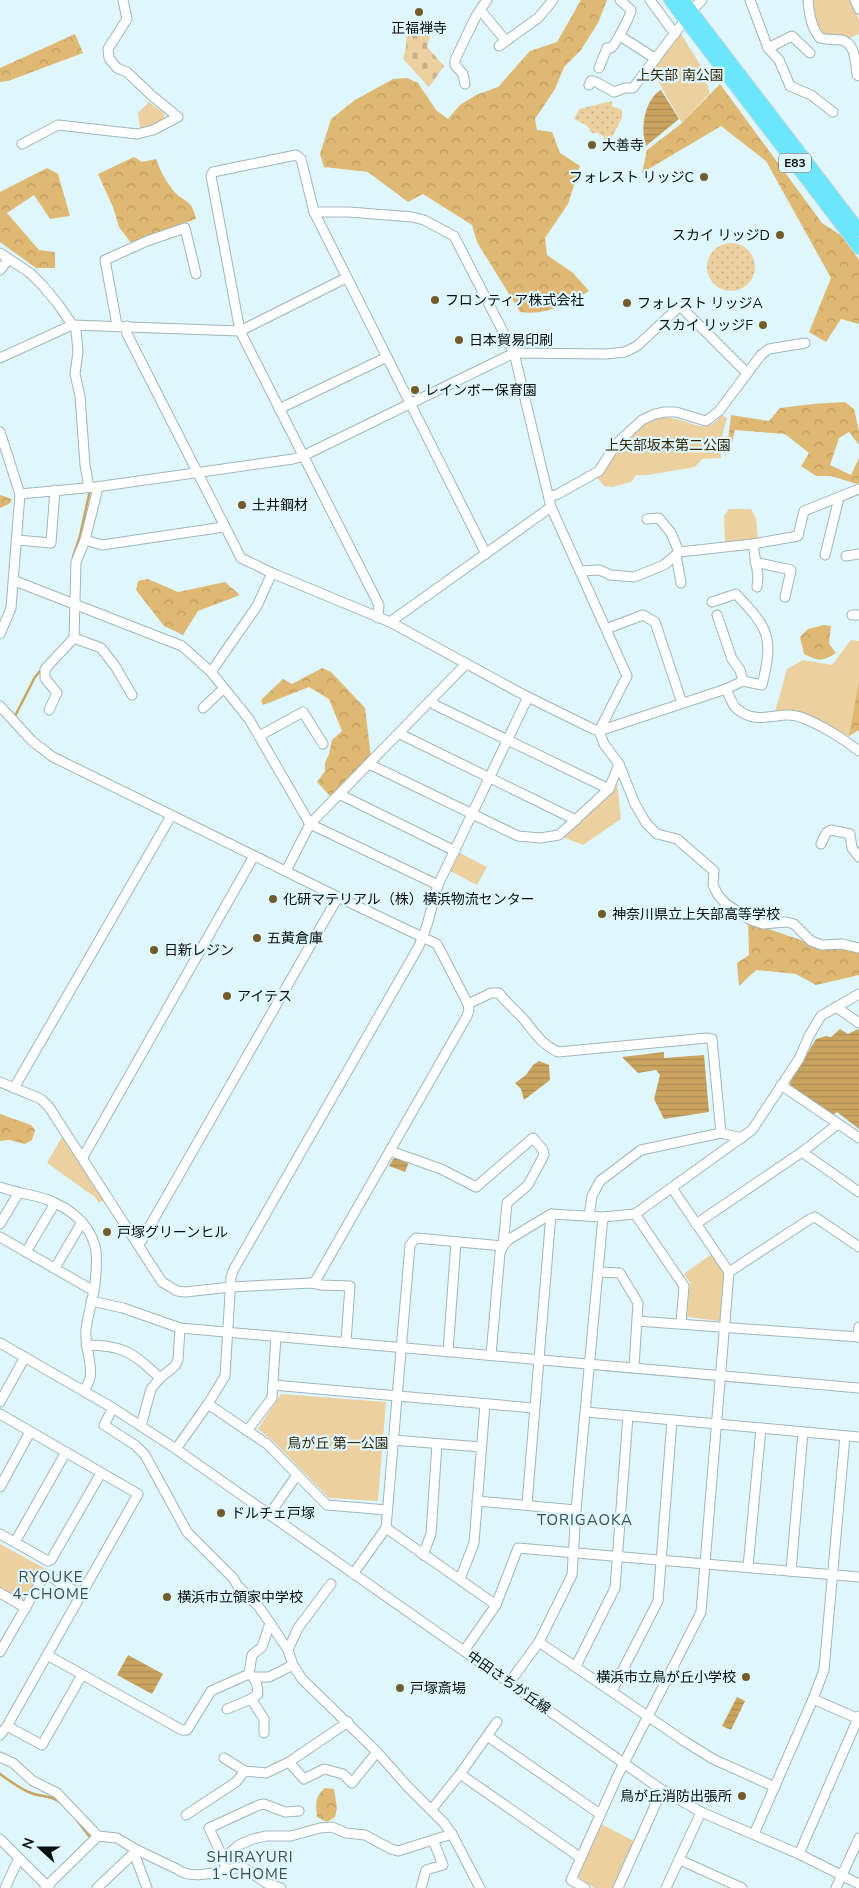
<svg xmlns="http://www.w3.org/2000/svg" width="859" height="1888" font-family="'Nunito Sans','Noto Sans JP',sans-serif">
	<defs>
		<pattern id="forest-crowns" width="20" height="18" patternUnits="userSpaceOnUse" patternTransform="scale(1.25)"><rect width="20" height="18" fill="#dfb873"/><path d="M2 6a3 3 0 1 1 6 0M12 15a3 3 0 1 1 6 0" fill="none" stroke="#be9d62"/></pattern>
		<pattern id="cemetery-stones" width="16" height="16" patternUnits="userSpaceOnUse" patternTransform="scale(1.25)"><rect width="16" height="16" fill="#ecd0a0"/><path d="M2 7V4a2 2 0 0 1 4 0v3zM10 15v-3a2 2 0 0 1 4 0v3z" fill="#c9b189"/></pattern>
		<pattern id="garden-dots" width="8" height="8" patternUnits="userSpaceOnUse" patternTransform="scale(1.25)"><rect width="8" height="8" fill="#ecd0a0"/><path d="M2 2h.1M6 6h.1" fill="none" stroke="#c9b189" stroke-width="1.8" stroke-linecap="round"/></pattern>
		<pattern id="water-rules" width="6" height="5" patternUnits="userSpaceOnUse" patternTransform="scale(1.25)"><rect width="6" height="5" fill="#caa45f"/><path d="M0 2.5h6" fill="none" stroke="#ac8c52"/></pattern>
	</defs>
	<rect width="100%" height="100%" fill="#dff7fc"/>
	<!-- green -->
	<g fill="#ecd0a0">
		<path d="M814 0H851L859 20V34L850 38 838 35H824C816 27 813 11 814 0Z"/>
		<path d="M681 34 701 66 710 93 682 123 652 71Z"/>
		<path d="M149 102 164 113V120L152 127 140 128 138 113Z"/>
		<path d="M722 415 727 418 720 444 721 458 702 459 695 467 648 475H636L631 482 613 487 604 486 596 476C608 472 611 459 618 450 627 439 641 425 654 420 675 411 696 431 710 425 715 423 719 418 722 415Z"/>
		<path d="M729 509H751L756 518 758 540 726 544 725 542 724 516Z"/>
		<path d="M851 640 859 641V730L849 736 802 714 775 712 787 669 803 660 832 665Z"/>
		<path d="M617 782 621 819 583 845 563 837 612 791Z"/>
		<path d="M460 853 487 867 477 885 450 871Z"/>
		<path d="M63 1135 105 1199 99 1203 95 1197 47 1163Z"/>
		<path d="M713 1253 725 1273 720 1321 687 1317 690 1283 684 1274Z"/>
		<path d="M281 1394 386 1402 378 1501 329 1498 272 1440 258 1429Z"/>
		<path d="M0 1544 44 1568 25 1600 22 1601 0 1588Z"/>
		<path d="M601 1824 634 1841 613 1888H594L578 1877Z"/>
	</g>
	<!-- forest -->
	<g fill="url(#forest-crowns)">
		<path d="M581 0H607L598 23 581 50 564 67 555 89 535 119 537 130 552 132 560 153 580 166 568 204 545 238 547 255 573 273 589 291C567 304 546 316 520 312L477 242 472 225 423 194 408 202 368 172 324 167 320 154 331 119 355 100 393 79 407 78 418 83 436 110 448 119 460 105 476 95 498 87 530 51 557 42Z"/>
		<path d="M75 34 83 53 8 81 0 82V68Z"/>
		<path d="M720 84 822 223 842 236 859 260V324L841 319 826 342 809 332 831 278 766 161 721 126 642 173 647 150 682 123Z"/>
		<path d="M134 157 142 162 156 159C160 170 165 180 172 189 183 203 192 198 196 219L131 243 119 227 113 207 98 174Z"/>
		<path d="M47 168 58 174 70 216 50 219 34 195 7 213 39 250 55 252V268H36L0 242V192Z"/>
		<path d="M845 402 854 409 859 431V445L849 432 839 438 830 465 851 475 859 458V483L857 484 831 476H816L801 466 809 453 785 434 735 430 732 442 728 440 731 415 769 421 780 408 813 404Z"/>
		<path d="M0 495 12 499 9 504 0 508Z"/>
		<path d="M148 579 178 592 225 582 240 595 198 611 183 635 164 626 136 590 138 581Z"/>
		<path d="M824 625 831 626 829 644 836 653C821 662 819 661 804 654L800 637 808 629Z"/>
		<path d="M322 668 331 672 365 708 371 757 331 797 317 782 325 771V763L329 754 332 740 342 731 329 699 309 687 263 705 261 700 283 679 292 684Z"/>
		<path d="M859 681V730L849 736Z"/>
		<path d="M748 922 821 947 840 945 859 950V975L816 985 796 974 756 970 739 986 737 963 749 955Z"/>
		<path d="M0 1114 31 1125 35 1130 32 1140 25 1144 9 1140 0 1141Z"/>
		<path d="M325 1788 334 1789 337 1808 335 1817 327 1822 317 1817C316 1803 314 1798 325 1788Z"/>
	</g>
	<!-- cemetery -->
	<path fill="url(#cemetery-stones)" d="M407 21 433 25 427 47 444 66 429 87 403 59 406 47Z"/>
	<!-- garden -->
	<g fill="url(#garden-dots)">
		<path d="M612 101V106L622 110V118L609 143 603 140 604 137 596 132 595 134 589 131 590 129 586 125 574 119 579 109Z"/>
		<circle cx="731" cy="267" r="24"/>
	</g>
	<!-- water -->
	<g fill="url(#water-rules)">
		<path d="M661 90 679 119 646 146C640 129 644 100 661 90Z"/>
		<path d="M840 1029 848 1034 858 1029 859 1030V1129L837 1112 833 1115 791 1086 790 1082 816 1039 826 1036 831 1037Z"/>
		<path d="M664 1052V1058L704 1055 709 1112 664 1119 654 1099 660 1075 656 1070 638 1073 622 1057Z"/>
		<path d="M539 1061 549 1065 550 1080 524 1100 521 1089 515 1083 526 1075 533 1065Z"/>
		<path d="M396 1158 409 1162 405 1172 389 1166 393 1159Z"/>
		<path d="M128 1655 163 1674 152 1694 117 1675Z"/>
		<path d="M737 1697 745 1701 731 1730 722 1726Z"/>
	</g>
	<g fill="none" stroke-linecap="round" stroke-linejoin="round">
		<!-- stream -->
		<g stroke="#caa45f" stroke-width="2.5">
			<path d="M73 557 80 536 90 490"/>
			<path d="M15 716 35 677 41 670"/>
			<path d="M0 1774C10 1781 20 1789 31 1793 41 1797 52 1795 61 1803"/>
			<path d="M76 1819 89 1836"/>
		</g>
		<!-- minor casing -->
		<g stroke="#9fb6bb" stroke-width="11">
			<g id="minor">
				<path d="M650 0 675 34"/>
				<path d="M750 0 768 48 779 60 790 86 811 95 833 112"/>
				<path d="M808 0C809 13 811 28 820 38 827 40 834 39 841 40 856 43 855 62 857 75L859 76"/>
				<path d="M855 0 859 9"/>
				<path d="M696 6 702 0"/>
				<path d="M481 11 506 41"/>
				<path d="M620 36 656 59"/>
				<path d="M499 46 538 18 553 0"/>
				<path d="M768 48 792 36 810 53"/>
				<path d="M599 68 607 48H611C615 45 631 15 631 10L620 0"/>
				<path d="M465 84 463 74 455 65V60L476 16 487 0"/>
				<path d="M589 85 591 81 596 82 614 92 625 88H633L681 25"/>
				<path d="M22 144 58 125 137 134 153 130 178 117 150 94 127 72 117 68 109 58 108 49 127 19 123 0"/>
				<path d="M314 212H349L412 217 424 220 454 236 514 353 551 507 627 676 599 731 604 744 619 764 609 789 559 835 540 838 518 836 369 764"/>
				<path d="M0 253 30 273 43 286 58 304 76 330 78 352 75 374 80 396 85 465 89 487"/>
				<path d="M0 270 8 260"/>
				<path d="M117 325 105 260 147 241 185 228 196 274"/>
				<path d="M127 326V334L241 558 272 573 390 622 522 694 593 729 599 731 726 689 743 681 762 685C774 637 769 629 736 594L712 602"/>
				<path d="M0 358 72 325 240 331 346 278"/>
				<path d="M279 409 387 357"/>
				<path d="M0 432 20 494 11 608 0 634"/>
				<path d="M97 487V492L85 540 76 562 74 638 101 648 115 666 132 695"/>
				<path d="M20 494 96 487 293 459 303 456 514 353 606 354 625 352 637 346 680 306 747 373"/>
				<path d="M549 497 558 494 599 471 616 444 642 420 655 414 665 412H676L706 421 719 411 761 355 769 349 805 343"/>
				<path d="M647 519 659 518 671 533 679 552"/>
				<path d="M17 540 51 543 55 490"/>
				<path d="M85 540 102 545 224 527"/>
				<path d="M676 555 681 583"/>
				<path d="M825 555 839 498"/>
				<path d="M846 556 859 554"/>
				<path d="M755 562 791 570 785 597"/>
				<path d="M580 571 600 570 610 575 634 577 664 565 679 552 753 544"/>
				<path d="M15 581 182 646 211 672 249 719 310 824 438 885"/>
				<path d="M757 587 758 576 753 544 798 536 804 511 859 489"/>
				<path d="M717 615 732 659 740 670 743 681"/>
				<path d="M852 615H859"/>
				<path d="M378 618 379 605 240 331 211 176 213 172 296 155 301 159 314 212 486 554"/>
				<path d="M390 622 551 507"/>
				<path d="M606 629 643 615 655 622 682 703"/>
				<path d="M211 672 257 606 272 573"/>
				<path d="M726 689C729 695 732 705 737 709 760 728 780 708 803 718 821 725 844 739 859 751"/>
				<path d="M431 700 435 705 609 789"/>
				<path d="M0 706 32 741 53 757 338 897 437 944 468 1004 469 1010 467 1016 316 1280 312 1283"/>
				<path d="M203 708 224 688"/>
				<path d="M49 710 57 693 45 678V669L74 638"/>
				<path d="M400 734 576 820"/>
				<path d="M259 736 303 712 323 744"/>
				<path d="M619 764 635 804 646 823 657 834 677 839 714 871 713 885 718 895 726 904 751 920 763 924 786 922 794 924 811 941 822 945 842 944 859 948"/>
				<path d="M341 795 455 851"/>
				<path d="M821 844 826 833 831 830 850 834 852 848 859 857"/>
				<path d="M286 871 310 824 466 664"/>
				<path d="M468 1004 491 993H499C507 1004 518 1012 526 1022 536 1035 543 1045 558 1052L707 1038 712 1039 721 1133"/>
				<path d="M836 1007 859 1023"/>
				<path d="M0 1082 41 1099 49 1107 162 1282 177 1291 185 1292 231 1287 312 1283 320 1285 350 1286 346 1342"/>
				<path d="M781 1085 859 1138"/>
				<path d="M14 1088 171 816"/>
				<path d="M390 1151 441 1169 476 1187 533 1138 543 1150 544 1155 528 1185 507 1203 503 1246 500 1253 491 1355"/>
				<path d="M802 1152 859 1192"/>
				<path d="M83 1157 254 856"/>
				<path d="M0 1187C16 1193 32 1194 48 1200 69 1208 89 1223 95 1246 98 1257 96 1272 95 1284 93 1299 88 1314 86 1329 84 1346 93 1363 90 1378 89 1382 86 1387 84 1391"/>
				<path d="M635 1214 684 1286 681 1323"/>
				<path d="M589 1216 592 1196 600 1181 641 1150 721 1133 742 1138"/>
				<path d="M0 1224 18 1194"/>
				<path d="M696 1224 802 1152 838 1124"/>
				<path d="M0 1237 94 1291"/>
				<path d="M139 1245 338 897"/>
				<path d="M26 1252 55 1203"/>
				<path d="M55 1268 82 1222"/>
				<path d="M599 1272 620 1273 638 1303 634 1367"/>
				<path d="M729 1272 810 1219 815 1217 859 1247"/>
				<path d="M91 1301 123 1308 180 1328 859 1388"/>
				<path d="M637 1321 859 1337"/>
				<path d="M858 1337 859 1327"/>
				<path d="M0 1343 113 1408 176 1449 662 1790 701 1812 799 1854 859 1884"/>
				<path d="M86 1345C124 1345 133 1353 160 1378"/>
				<path d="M448 1352 456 1242"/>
				<path d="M273 1385 534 1408"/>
				<path d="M0 1402 25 1357"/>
				<path d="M208 1404 267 1444 327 1505 387 1510"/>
				<path d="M113 1408 104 1425 135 1445 145 1455 187 1532 234 1579 237 1585 259 1607 270 1623 288 1650 293 1665 302 1679 377 1752 408 1787 444 1823 452 1834 480 1888"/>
				<path d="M586 1412 859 1437"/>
				<path d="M0 1414 138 1494 7 1726 0 1735"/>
				<path d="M141 1426 151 1389 160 1378 175 1366 178 1360 180 1328"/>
				<path d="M247 1431 272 1398 276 1336"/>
				<path d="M393 1440 481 1447"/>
				<path d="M176 1449 208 1404 225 1376 231 1277 234 1269 419 946 427 925 438 885 528 697"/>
				<path d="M0 1487 30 1432"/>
				<path d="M477 1501 576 1510"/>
				<path d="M527 1504 551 1214"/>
				<path d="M269 1515 297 1475"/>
				<path d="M386 1528 496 1605"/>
				<path d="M0 1534 48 1561 51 1560 101 1473"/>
				<path d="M15 1542 66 1452"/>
				<path d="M423 1555 431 1534 437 1444"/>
				<path d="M748 1567 761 1428"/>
				<path d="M791 1571 803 1432"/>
				<path d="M353 1574 386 1528 410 1245 416 1238 503 1246 508 1240 551 1214 603 1217 635 1214 752 1130 799 1059 809 1036 821 1016 859 994"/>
				<path d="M460 1579 474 1543 485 1404"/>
				<path d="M0 1593 26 1608"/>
				<path d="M539 1642 684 1741 713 1759 775 1787"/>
				<path d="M288 1650 298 1628 331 1584"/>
				<path d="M464 1651 496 1605 518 1548 859 1577"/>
				<path d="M0 1652 45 1574 82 1595"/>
				<path d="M47 1655 182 1730H187L211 1691 249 1674 252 1655 262 1647 270 1623"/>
				<path d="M576 1666 615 1588 628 1416"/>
				<path d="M254 1677H269L293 1665"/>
				<path d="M509 1683 539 1642 572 1575 576 1510 603 1217"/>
				<path d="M612 1691 658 1601 672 1420"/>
				<path d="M251 1699 264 1719V1733"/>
				<path d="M813 1699 859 1719"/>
				<path d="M227 1709 251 1699 258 1694C257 1685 257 1679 249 1674"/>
				<path d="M7 1726 42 1745 82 1675"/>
				<path d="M487 1736 497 1722"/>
				<path d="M0 1757 13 1763 33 1781 57 1793 98 1836 117 1838 135 1849 177 1869C193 1882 224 1869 243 1867L266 1883 281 1888"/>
				<path d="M224 1758 245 1771 266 1773 289 1762 348 1722"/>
				<path d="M289 1762 304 1779 324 1769 343 1774 352 1783 377 1752"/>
				<path d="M460 1774 581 1858"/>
				<path d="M432 1809 460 1774 487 1736 600 1814"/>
				<path d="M186 1815 236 1782 245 1771"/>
				<path d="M754 1834 813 1699 824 1670 845 1436"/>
				<path d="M0 1839 49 1888"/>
				<path d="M134 1853 147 1888"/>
				<path d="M799 1854 859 1716"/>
				<path d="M223 1858 209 1828 259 1805 264 1804 285 1812 299 1811"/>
				<path d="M680 1860 742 1888"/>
				<path d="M226 1869 223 1858 239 1845 253 1839 266 1836H291L320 1828 332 1827 346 1833 365 1835 391 1849 398 1851 452 1834"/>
				<path d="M5 1888 19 1858"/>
				<path d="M45 1888 98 1836"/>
				<path d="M97 1888 137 1850"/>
				<path d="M421 1888 426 1870 443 1865 433 1840"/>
				<path d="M585 1888 571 1880 618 1775 701 1612 729 1272 672 1188"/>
				<path d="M618 1888 662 1790"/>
				<path d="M666 1888 701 1812"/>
				<path d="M836 1888 859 1838"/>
			</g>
		</g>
		<!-- highway casing -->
		<g stroke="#d7d8d9" stroke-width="14">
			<g id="highway">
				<path d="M670 0 859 248"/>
				<path d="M683 0 859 230"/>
			</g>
		</g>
		<!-- minor -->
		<use href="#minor" stroke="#fff" stroke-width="9"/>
		<!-- highway -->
		<use href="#highway" stroke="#6ce6fc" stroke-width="12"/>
	</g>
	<!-- markers -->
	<g fill="#745b2c" stroke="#dff7fc" stroke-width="2">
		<circle cx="419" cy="12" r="5"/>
		<circle cx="592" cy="145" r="5"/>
		<circle cx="704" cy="177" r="5"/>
		<circle cx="780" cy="235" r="5"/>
		<circle cx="435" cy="300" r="5"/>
		<circle cx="627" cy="303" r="5"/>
		<circle cx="763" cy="325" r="5"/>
		<circle cx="459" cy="340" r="5"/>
		<circle cx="415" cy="390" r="5"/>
		<circle cx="242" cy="505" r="5"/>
		<circle cx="273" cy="899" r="5"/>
		<circle cx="602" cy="914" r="5"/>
		<circle cx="257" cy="938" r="5"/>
		<circle cx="154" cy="950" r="5"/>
		<circle cx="227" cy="996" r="5"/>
		<circle cx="107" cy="1232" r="5"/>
		<circle cx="221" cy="1513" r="5"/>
		<circle cx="167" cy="1597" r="5"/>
		<circle cx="746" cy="1677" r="5"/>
		<circle cx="400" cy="1688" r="5"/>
		<circle cx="742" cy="1796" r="5"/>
	</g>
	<g text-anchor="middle" stroke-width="4.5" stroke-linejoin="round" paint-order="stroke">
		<!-- shield labels -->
		<rect fill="#dff7fc" stroke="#475457" stroke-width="1" x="779" y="153.5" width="32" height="19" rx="4"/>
		<g font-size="12" font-weight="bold" fill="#060e10">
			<text x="795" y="167">E83</text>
		</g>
		<!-- poi labels -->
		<g font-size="14" fill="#060e10" stroke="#dff7fc" text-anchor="start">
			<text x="419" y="33" text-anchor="middle">正福禅寺</text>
			<text x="602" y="150">大善寺</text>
			<text x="694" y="182" text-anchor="end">フォレスト リッジC</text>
			<text x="770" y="240" text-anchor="end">スカイ リッジD</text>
			<text x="445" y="305">フロンティア株式会社</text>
			<text x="637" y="308">フォレスト リッジA</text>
			<text x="753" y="330" text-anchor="end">スカイ リッジF</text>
			<text x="469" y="345">日本貿易印刷</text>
			<text x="425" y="395">レインボー保育園</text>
			<text x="252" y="510">土井鋼材</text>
			<text x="283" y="904">化研マテリアル（株）横浜物流センター</text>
			<text x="612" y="919">神奈川県立上矢部高等学校</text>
			<text x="267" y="943">五黄倉庫</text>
			<text x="164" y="955">日新レジン</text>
			<text x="237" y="1001">アイテス</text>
			<text x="117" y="1237">戸塚グリーンヒル</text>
			<text x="231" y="1518">ドルチェ戸塚</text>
			<text x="177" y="1602">横浜市立領家中学校</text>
			<text x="736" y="1682" text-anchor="end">横浜市立鳥が丘小学校</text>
			<text x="410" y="1693">戸塚斎場</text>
			<text x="732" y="1801" text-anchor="end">鳥が丘消防出張所</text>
		</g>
		<!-- park labels -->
		<g font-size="14" fill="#362606" stroke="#dff7fc">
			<text x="680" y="80">上矢部 南公園</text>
			<text x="668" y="450">上矢部坂本第二公園</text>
			<text x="338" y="1448">鳥が丘 第一公園</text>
		</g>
		<!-- street labels -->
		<g font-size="14" fill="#060e10" stroke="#dff7fc">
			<text transform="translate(509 1682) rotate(35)" y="5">中田さちが丘線</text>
		</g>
		<!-- neighbourhood labels -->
		<g font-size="15" letter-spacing="1" fill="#394e52" stroke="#dff7fc">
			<text x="585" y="1525">TORIGAOKA</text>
			<text x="51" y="1582">RYOUKE<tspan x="51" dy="17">4-CHOME</tspan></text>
			<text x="250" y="1862">SHIRAYURI<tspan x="250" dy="17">1-CHOME</tspan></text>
		</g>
	</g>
	<!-- north arrow -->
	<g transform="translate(40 1848) rotate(291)" stroke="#dff7fc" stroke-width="4" paint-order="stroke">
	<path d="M0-4L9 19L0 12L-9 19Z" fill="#060e10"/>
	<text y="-8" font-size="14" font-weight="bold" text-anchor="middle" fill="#060e10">N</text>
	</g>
</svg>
